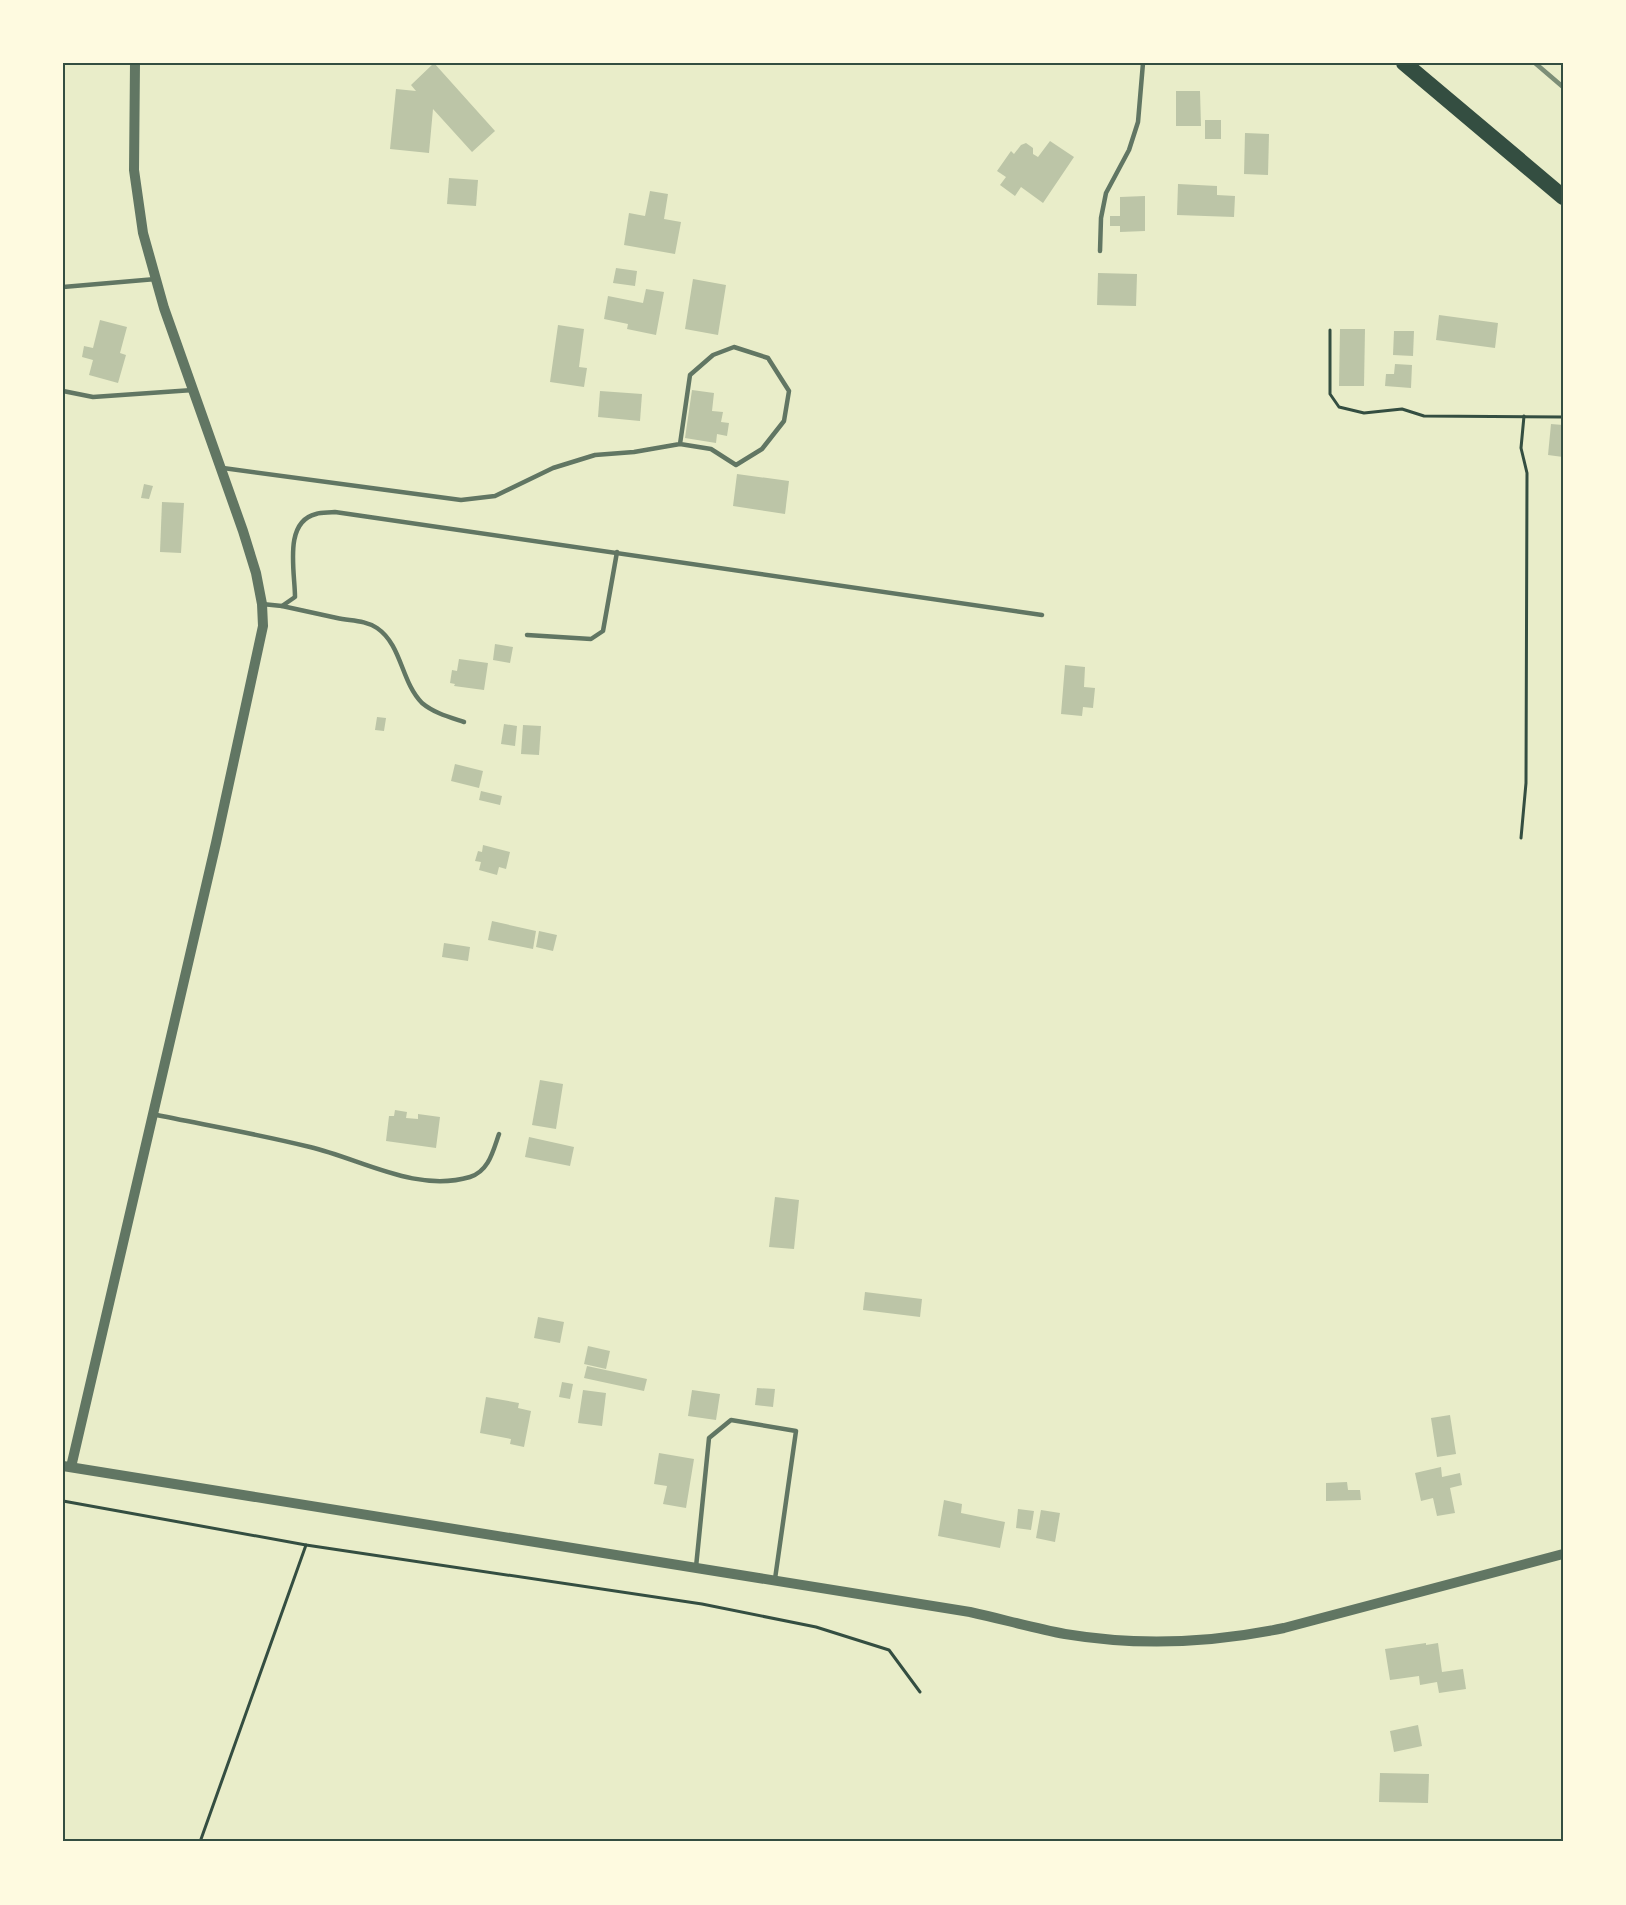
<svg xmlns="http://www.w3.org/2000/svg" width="1626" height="1905" font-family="'Roboto Condensed',sans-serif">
	<rect width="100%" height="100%" fill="#e9edc9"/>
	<!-- building -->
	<g fill="#bcc5a7">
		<path d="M434 63 495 131 472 152 433 109 429 153 390 149 396 89 416 91 411 85Z"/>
		<path d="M1176 91H1200L1201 126H1176Z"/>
		<rect x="1205" y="120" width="16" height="19"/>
		<path d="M1245 133 1269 134 1268 175 1244 174Z"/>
		<path d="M1050 141 1074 157 1043 203 1021 187 1015 196 1000 185 1006 177 997 171 1011 151 1014 154 1021 145 1026 143 1033 148V154L1038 157Z"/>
		<path d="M449 178 478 180 476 206 447 204Z"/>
		<path d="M1178 184 1217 186V195L1235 196 1234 217 1177 215Z"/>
		<path d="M650 191 668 194 664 219 681 222 675 254 624 245 629 213 645 216Z"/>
		<path d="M1145 196V231L1120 232V226H1110V216H1120V197Z"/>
		<path d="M616 268 637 271 635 286 613 283Z"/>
		<path d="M1098 273 1137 274 1136 306 1097 305Z"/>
		<path d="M693 279 726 285 718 335 685 329Z"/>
		<path d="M646 289 664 292 656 335 627 329 628 324 604 319 608 296 643 303Z"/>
		<path d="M1439 315 1498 323 1495 348 1436 340Z"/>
		<path d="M100 320 127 327 120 353 126 355 118 383 89 375 93 360 82 357 84 346 93 348Z"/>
		<path d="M558 325 584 329 579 367 587 368 584 387 550 382Z"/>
		<path d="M1340 329H1365L1364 386H1339Z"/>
		<path d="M1394 331H1414L1413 356 1393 355Z"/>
		<path d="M1395 364 1412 365 1411 388 1385 386 1386 374H1394Z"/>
		<path d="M692 390 714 393 712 411 723 412 721 422 729 423 727 436 717 434 716 443 685 438Z"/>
		<path d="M600 391 642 394 640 421 598 417Z"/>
		<path d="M1551 424 1563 425V457L1548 455Z"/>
		<path d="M737 474 789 481 785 514 733 506Z"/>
		<path d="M144 484 153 486 149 499 141 498Z"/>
		<path d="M162 502 184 503 181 553 160 552Z"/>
		<path d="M495 644 513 647 510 663 493 660Z"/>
		<path d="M459 659 488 663 484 690 454 686 455 684 450 683 452 670 457 671Z"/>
		<path d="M1065 665 1085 667 1084 687 1095 688 1093 708 1083 707 1082 716 1061 714Z"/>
		<path d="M377 717 386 718 384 731 375 730Z"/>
		<path d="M504 724 517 726 515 746 501 744Z"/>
		<path d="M523 725 541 726 539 755 521 754Z"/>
		<path d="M455 764 483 771 479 788 451 781Z"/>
		<path d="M481 791 502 796 500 805 479 800Z"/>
		<path d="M483 845 510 852 506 869 499 867 497 875 479 870 481 862 475 861 478 851 482 852Z"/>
		<path d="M492 921 536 931 533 949 488 940Z"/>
		<path d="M539 931 557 935 553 951 536 947Z"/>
		<path d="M444 943 470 947 468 961 442 957Z"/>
		<path d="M540 1080 563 1084 556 1129 532 1125Z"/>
		<path d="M395 1110 407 1112 406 1118 418 1119V1114L440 1117 436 1148 386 1141 389 1116H394Z"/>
		<path d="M529 1137 574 1147 570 1166 525 1157Z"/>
		<path d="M775 1197 799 1200 794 1249 769 1247Z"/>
		<path d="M865 1292 922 1299 920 1317 863 1310Z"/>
		<path d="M538 1317 564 1322 560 1343 534 1338Z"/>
		<path d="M588 1346 610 1351 606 1369 584 1364Z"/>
		<path d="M587 1366 647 1379 644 1391 584 1378Z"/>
		<path d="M562 1382 573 1384 570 1399 559 1397Z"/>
		<path d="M757 1388 775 1389 773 1407 755 1405Z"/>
		<path d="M583 1390 606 1393 602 1426 578 1423Z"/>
		<path d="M692 1390 720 1394 716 1420 688 1416Z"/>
		<path d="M486 1397 519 1403 518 1408 531 1411 524 1447 510 1444 511 1439 480 1433Z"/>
		<path d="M1450 1415 1456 1454 1437 1457 1431 1418Z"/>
		<path d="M659 1453 694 1459 686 1508 663 1504 667 1486 654 1484Z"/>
		<path d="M1441 1467 1442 1477 1460 1473 1462 1485 1450 1488 1455 1513 1437 1516 1433 1498 1421 1501 1415 1473Z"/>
		<path d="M1347 1482 1348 1490H1360L1361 1500 1326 1501V1483Z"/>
		<path d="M944 1500 962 1504 961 1513 1005 1522 1000 1548 938 1536Z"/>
		<path d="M1018 1509 1034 1511 1031 1530 1016 1528Z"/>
		<path d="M1041 1510 1060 1513 1055 1542 1036 1538Z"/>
		<path d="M1426 1643V1645L1438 1643 1442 1672 1463 1669 1466 1689 1439 1693 1437 1682 1420 1685 1419 1676 1390 1680 1385 1649Z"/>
		<path d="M1418 1725 1422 1746 1394 1752 1390 1731Z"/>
		<path d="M1380 1773 1429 1774 1428 1803 1379 1802Z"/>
	</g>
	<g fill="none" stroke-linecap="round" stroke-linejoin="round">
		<!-- path -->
		<g stroke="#344e41" stroke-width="3">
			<path d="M1330 330V394L1339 407 1364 413 1402 409 1424 416 1563 417"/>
			<path d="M1521 838 1526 783 1527 473 1521 448 1524 416"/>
			<path d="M63 1501 306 1545"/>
			<path d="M200 1842 306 1545 702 1604 816 1627 889 1650 920 1692"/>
		</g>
		<!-- service -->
		<g stroke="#617663" stroke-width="4.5">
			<path d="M1100 251 1101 218 1106 193 1129 150 1138 122 1143 63"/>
			<path d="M63 287 156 279"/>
			<path d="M63 391 93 397 193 390"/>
			<path d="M223 468 461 500 495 496 553 468 595 455 634 452 680 444 711 449 736 465 762 449 784 421 789 391 768 358 734 347 713 355 690 375 680 444"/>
			<path d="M262 604 282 606 295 597C295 572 283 522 316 514 322 512 329 513 335 512L1042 615"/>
			<path d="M282 606C301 610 319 614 337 618 351 621 365 620 377 628 402 645 401 682 422 703 434 713 449 717 464 722"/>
			<path d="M527 635 591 639 603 631 617 552"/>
			<path d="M152 1114C205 1125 258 1134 310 1147 361 1159 416 1193 470 1177 489 1171 493 1151 499 1134"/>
			<path d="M696 1567 709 1438 731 1420 796 1431 775 1579"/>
		</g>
		<!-- tertiary -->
		<g stroke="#617663" stroke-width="10">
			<path d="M63 1466 970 1612C1002 1619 1033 1628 1065 1634 1137 1646 1212 1643 1284 1628L1563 1554"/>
			<path d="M71 1467 216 843 263 626 262 604 256 573 243 531 164 308 143 233 134 170 135 63"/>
		</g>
		<!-- trunk -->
		<path stroke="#344e41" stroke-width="16" d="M1404 63 1563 197"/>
		<!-- rail -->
		<path stroke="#7c8e77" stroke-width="4.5" d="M1535 63 1563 87"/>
	</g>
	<!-- border -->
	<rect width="1626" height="1905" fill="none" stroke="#fefae0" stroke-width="129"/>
	<rect x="64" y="64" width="1498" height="1776" fill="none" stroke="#344e41" stroke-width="2"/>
</svg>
